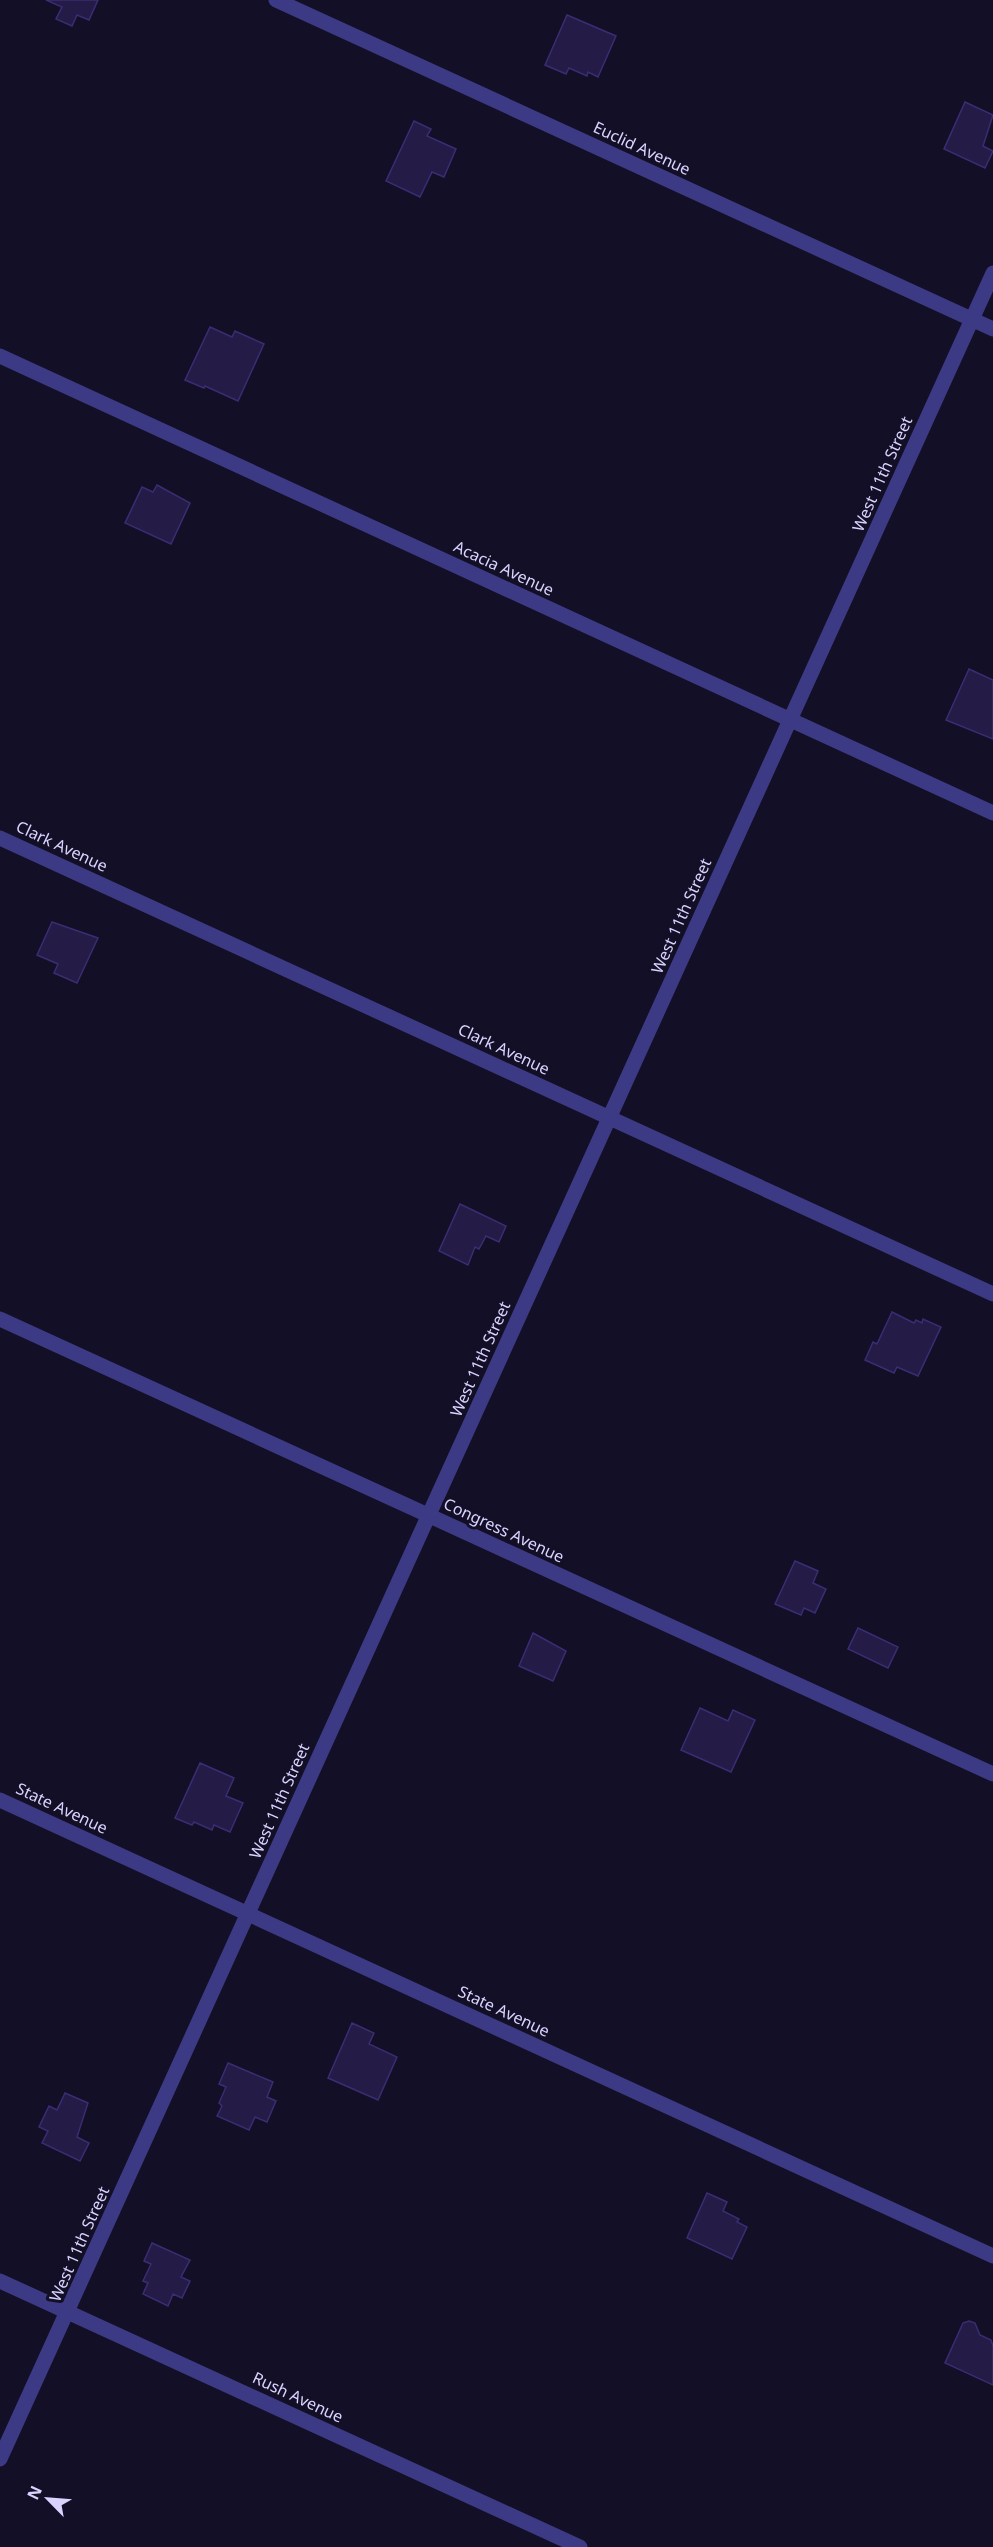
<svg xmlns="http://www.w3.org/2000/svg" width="993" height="2547" font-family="'Noto Sans',sans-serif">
	<rect width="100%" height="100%" fill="#130f26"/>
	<!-- building -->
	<g fill="#241b47" stroke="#3b2d73" stroke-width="1.5">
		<path d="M46 0H98L89 20 77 15 72 26 56 19 62 7Z"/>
		<path d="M567 15 616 36 598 77 588 72 587 76 569 68 566 74 545 65Z"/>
		<path d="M965 102 993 115 983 146 993 151 985 168 944 149Z"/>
		<path d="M414 121 431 129 427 136 456 149 444 177 432 172 420 197 386 181Z"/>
		<path d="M210 327 232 337 235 331 264 344 238 401 205 386 204 388 185 380Z"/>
		<path d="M157 485 190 503 171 544 125 523 142 487 153 492Z"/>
		<path d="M969 669 993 680V739L946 720Z"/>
		<path d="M52 922 98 938 77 983 54 973 58 964 37 955Z"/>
		<path d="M460 1204 506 1226 499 1242 486 1236 479 1249 475 1247 468 1265 439 1251Z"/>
		<path d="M892 1312 914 1323 916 1320 922 1323 923 1319 941 1327 918 1376 897 1367 894 1373 865 1360 873 1342 877 1344Z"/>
		<path d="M795 1561 818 1571 813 1583 826 1589 815 1613 804 1608 801 1615 775 1604Z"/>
		<path d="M858 1628 898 1647 888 1668 848 1649Z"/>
		<path d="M533 1633 566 1651 553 1681 519 1666Z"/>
		<path d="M700 1708 728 1721 733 1710 755 1720 731 1772 681 1750Z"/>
		<path d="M200 1763 234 1778 226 1796 243 1803 230 1832 214 1825 212 1830 194 1822 192 1825 175 1818Z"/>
		<path d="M352 2023 374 2033 369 2044 397 2057 378 2100 328 2078Z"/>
		<path d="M228 2063 273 2082 267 2097 276 2101 267 2122 255 2117 249 2130 217 2116 222 2106 219 2103 226 2087 219 2084Z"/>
		<path d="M65 2093 88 2103 77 2137 89 2143 80 2161 42 2143 48 2131 39 2127 49 2106 57 2110Z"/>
		<path d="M707 2193 727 2202 723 2211 739 2219 737 2222 747 2227 732 2259 687 2238Z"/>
		<path d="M152 2243 190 2260 181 2277 190 2281 182 2298 173 2294 168 2306 143 2294 148 2283 143 2281 151 2264 144 2261Z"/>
		<path d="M969 2321 975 2323 980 2335 991 2340 993 2346V2385L945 2363 963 2323Z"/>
	</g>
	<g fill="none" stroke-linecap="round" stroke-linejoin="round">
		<!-- minor -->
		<g stroke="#3d3a85" stroke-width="15">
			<path d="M276 0 993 329"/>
			<path d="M0 356 993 813"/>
			<path d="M0 838 993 1294"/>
			<path d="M0 1319 993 1774"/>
			<path d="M0 1800 993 2256"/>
			<path d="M0 2281 580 2547"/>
			<path d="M0 2459 993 273"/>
		</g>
	</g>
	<g text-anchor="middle" stroke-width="6" stroke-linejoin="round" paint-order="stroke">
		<!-- street labels -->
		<g font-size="16" fill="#d9d4ff" stroke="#130f26">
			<text transform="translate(642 148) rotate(25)" y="6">Euclid Avenue</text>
			<text transform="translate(882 474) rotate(-66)" y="6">West 11th Street</text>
			<text transform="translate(504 568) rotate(25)" y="6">Acacia Avenue</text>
			<text transform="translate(62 846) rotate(25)" y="6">Clark Avenue</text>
			<text transform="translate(681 916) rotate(-66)" y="6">West 11th Street</text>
			<text transform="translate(504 1049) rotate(25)" y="6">Clark Avenue</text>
			<text transform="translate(480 1359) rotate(-66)" y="6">West 11th Street</text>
			<text transform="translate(504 1530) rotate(25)" y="6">Congress Avenue</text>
			<text transform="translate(279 1801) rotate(-66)" y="6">West 11th Street</text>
			<text transform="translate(62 1808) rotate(25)" y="6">State Avenue</text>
			<text transform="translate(504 2011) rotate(25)" y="6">State Avenue</text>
			<text transform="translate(79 2244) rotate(-66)" y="6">West 11th Street</text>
			<text transform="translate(298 2397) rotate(25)" y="6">Rush Avenue</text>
		</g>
	</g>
	<!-- north arrow -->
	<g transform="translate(48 2499) rotate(295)" stroke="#130f26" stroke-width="4.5" paint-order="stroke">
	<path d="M0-4.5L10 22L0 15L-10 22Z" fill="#d9d4ff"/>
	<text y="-9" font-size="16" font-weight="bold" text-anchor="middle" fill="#d9d4ff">N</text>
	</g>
</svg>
